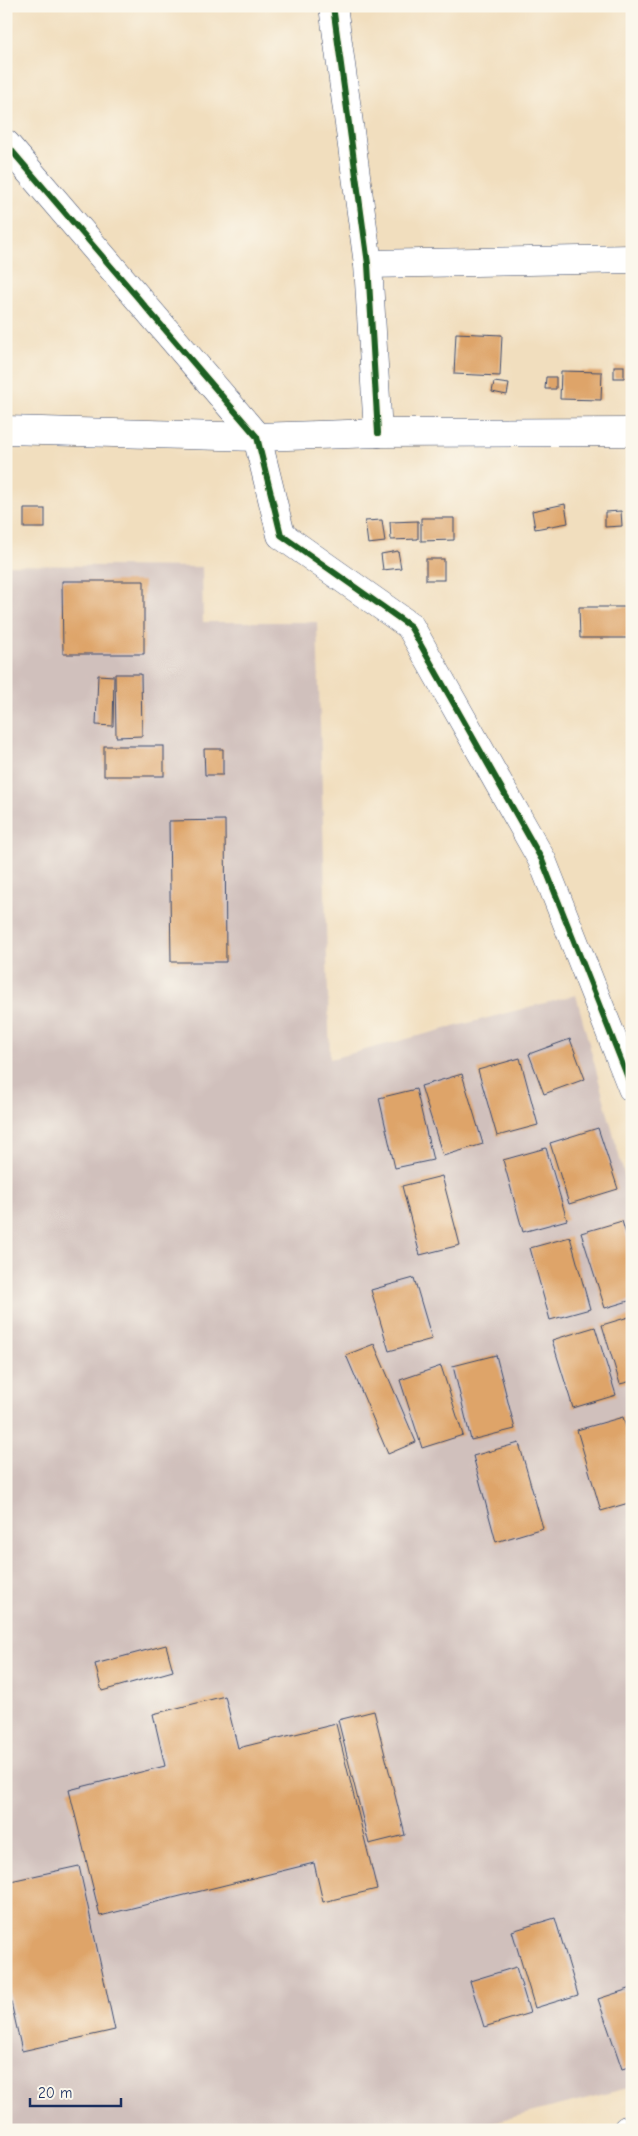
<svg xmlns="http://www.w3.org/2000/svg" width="638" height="2136" font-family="'Comic Neue',sans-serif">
	<rect width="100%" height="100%" fill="#fbf7ec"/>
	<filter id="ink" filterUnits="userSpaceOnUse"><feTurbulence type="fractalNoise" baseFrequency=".02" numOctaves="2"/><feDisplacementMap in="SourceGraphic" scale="10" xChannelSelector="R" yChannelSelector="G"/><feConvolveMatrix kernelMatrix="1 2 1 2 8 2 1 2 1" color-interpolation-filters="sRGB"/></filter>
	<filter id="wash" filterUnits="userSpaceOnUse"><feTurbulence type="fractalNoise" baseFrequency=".0096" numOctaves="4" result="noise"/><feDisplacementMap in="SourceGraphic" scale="20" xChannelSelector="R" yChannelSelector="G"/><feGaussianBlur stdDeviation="1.12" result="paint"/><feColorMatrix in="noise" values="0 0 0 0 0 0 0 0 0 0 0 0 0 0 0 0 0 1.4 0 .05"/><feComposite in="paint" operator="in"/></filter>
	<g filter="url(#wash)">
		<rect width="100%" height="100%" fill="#f1debe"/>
		<!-- industrial -->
		<path fill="#d0c0bc" d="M6 565 202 567 203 622H317L330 1059 576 995 632 1204V2087L462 2130H6Z"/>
		<g id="blocks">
			<!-- building -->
			<g fill="#dea469">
				<path d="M456 333 502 335 500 376 454 374Z"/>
				<rect x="614" y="366" width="10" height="12"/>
				<path d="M561 371 602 372 601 400 560 399Z"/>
				<path d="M546 377H556V389H545Z"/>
				<path d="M494 382 509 384 507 395 492 392Z"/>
				<path d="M565 504 568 523 535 529 532 511Z"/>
				<rect x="24" y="509" width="21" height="19"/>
				<path d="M621 511 622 526 605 527V512Z"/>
				<path d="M421 518H454V540L421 541Z"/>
				<path d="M382 520 385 542 368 544 365 521Z"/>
				<path d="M418 521V539L391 540 390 522Z"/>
				<path d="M398 551 401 568 383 570 381 554Z"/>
				<rect x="426" y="559" width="18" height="21"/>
				<path d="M62 581H144V654H63Z"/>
				<path d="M579 607H629V638H580Z"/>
				<path d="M115 674H141L142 736 116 737Z"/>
				<path d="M98 675 114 676 113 726 96 725Z"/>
				<rect x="104" y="746" width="60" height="30"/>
				<path d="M204 749H223V775H205Z"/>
				<path d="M225 820 226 962H171L169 821Z"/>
				<path d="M570 1039 585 1079 544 1094 529 1054Z"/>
				<path d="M520 1058 538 1125 497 1136 478 1070Z"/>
				<path d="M462 1074 483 1144 443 1156 421 1086Z"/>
				<path d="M416 1089 433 1160 395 1168 379 1098Z"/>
				<path d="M598 1128 618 1189 569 1204 550 1143Z"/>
				<path d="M546 1148 567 1220 523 1232 503 1160Z"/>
				<path d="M442 1176 460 1245 420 1255 402 1186Z"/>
				<path d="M622 1221 632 1253V1300L605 1308 581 1233Z"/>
				<path d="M570 1237 590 1309 550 1320 530 1248Z"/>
				<path d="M414 1278 432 1339 389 1351 371 1290Z"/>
				<path d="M632 1316V1381L620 1384 602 1325Z"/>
				<path d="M595 1327 616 1395 573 1408 552 1340Z"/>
				<path d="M374 1344 416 1442 388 1454 346 1355Z"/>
				<path d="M496 1355 515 1429 471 1440 453 1366Z"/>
				<path d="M441 1366 463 1435 422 1448 400 1380Z"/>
				<path d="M623 1417 632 1448V1502L601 1511 577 1430Z"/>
				<path d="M519 1443 543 1528 496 1542 473 1456Z"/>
				<path d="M166 1645 173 1671 102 1691 95 1664Z"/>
				<path d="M225 1696 238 1748 336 1724 377 1889 323 1902 314 1863 100 1916 69 1790 165 1766 153 1714Z"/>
				<path d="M374 1711 405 1835 369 1844 338 1720Z"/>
				<path d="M79 1866 115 2030 22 2051 6 1980V1882Z"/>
				<path d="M555 1918 578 1995 535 2008 512 1931Z"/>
				<path d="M516 1967 530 2013 484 2027 470 1981Z"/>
				<path d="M632 1988V2066L622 2069 598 1999Z"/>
			</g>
		</g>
	</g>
	<g filter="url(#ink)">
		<use href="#blocks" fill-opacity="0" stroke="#3b496c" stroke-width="1"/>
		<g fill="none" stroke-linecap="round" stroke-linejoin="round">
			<!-- minor casing -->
			<g stroke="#3b496c" stroke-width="29">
				<g id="minor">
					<path d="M333 6 368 264 378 433"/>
					<path d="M6 144 257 437 281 535 410 626 542 860 632 1088"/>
					<path d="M368 264 632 259"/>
					<path d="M627 2130 632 2129"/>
				</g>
			</g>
			<!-- primary casing -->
			<g stroke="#3b496c" stroke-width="29">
				<path id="primary" d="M6 430 257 437 378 433 632 432"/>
			</g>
			<!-- minor -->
			<use href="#minor" stroke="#fff" stroke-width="28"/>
			<!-- primary -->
			<use href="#primary" stroke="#fff" stroke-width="28"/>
			<!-- cycleway casing -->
			<g stroke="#fbf7ec" stroke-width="9">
				<g id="cycleway">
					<path d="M333 6 368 264 378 433"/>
					<path d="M6 144 257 437 281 535 410 626 542 860 632 1088"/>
				</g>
			</g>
			<!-- cycleway -->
			<use href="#cycleway" stroke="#1b5e20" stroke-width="6"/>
		</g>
	</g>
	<!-- margin -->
	<rect width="638" height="2136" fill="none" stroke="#fbf7ec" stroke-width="25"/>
	<!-- scale -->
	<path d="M30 2098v8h91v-8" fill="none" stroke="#1b2f5e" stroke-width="2.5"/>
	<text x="38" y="2098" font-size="15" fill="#1b2f5e" stroke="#fbf7ec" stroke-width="4" paint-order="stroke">20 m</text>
</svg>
